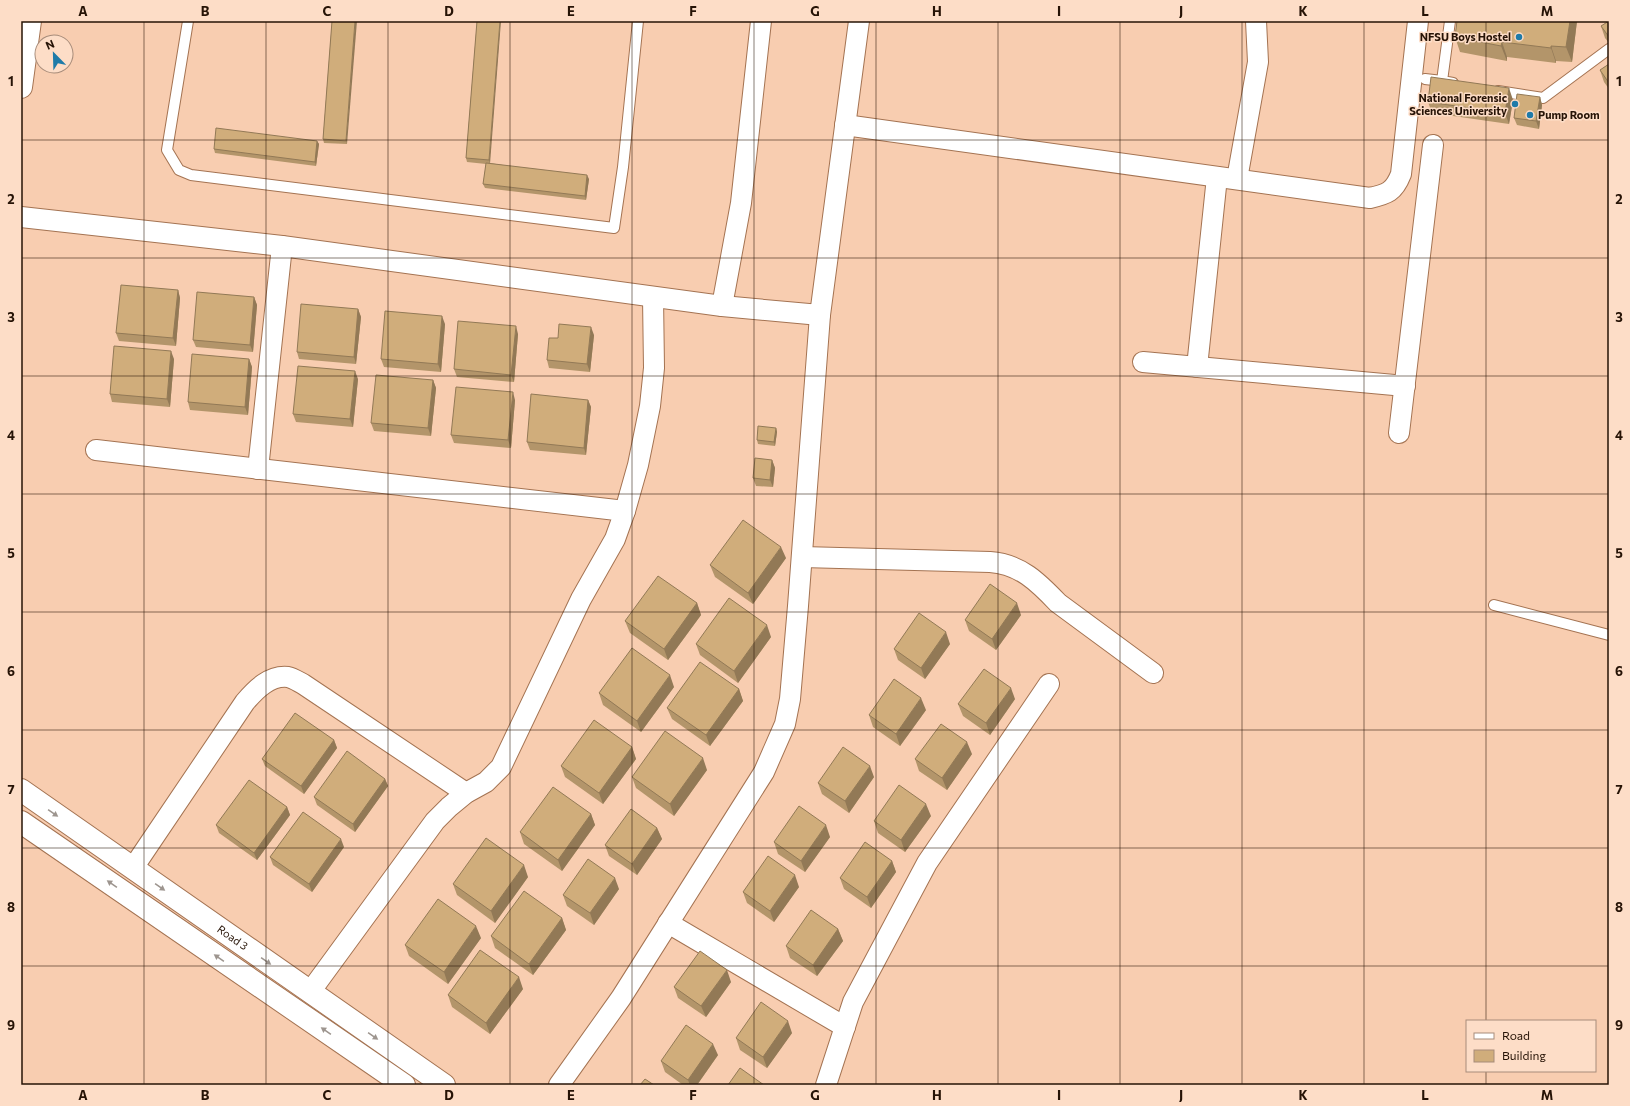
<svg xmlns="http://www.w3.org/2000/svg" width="1630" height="1106" font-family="Commissioner,sans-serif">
	<rect width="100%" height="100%" fill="#f8cdb0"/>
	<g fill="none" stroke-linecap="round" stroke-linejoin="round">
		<!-- lane casing -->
		<g stroke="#a47352" stroke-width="12">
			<g id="lane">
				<path d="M188 21 167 150 179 170 191 175 614 228 623 167 638 21"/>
				<path d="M1450 21 1442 81 1453 83"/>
				<path d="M1425 79 1442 81"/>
				<path d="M1498 91 1543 98 1609 49"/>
				<path d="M1494 605 1609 635"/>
			</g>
		</g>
		<!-- street casing -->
		<g stroke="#a47352" stroke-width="22">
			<g id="street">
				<path d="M845 125 1370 198C1387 194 1394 192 1401 174L1418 21"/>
				<path d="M1237 179 1258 62 1256 21"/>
				<path d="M21 217 282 246 722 306 820 315 859 21"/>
				<path d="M722 306 741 203 761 21"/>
				<path d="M1143 362 1405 386"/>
				<path d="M1197 367 1217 177"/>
				<path d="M1399 433 1433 145"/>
				<path d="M96 450 625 511"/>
				<path d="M258 469 282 246"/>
				<path d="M802 557 990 562C1020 564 1038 582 1058 603L1153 673"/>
				<path d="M133 868 245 702C256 689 270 675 288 677 293 678 299 682 303 684L466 793"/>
				<path d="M668 923 845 1027"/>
				<path d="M310 992 435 821 449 807 466 793 486 782 501 767 581 599 615 539 625 511 638 465 650 406 654 368 653 297"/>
				<path d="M559 1085 621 998 764 772 785 724 790 699 798 606 820 315"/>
				<path d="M826 1085 853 1002 927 863 1049 684"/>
			</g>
		</g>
		<!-- secondary casing -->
		<g stroke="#a47352" stroke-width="24">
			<g id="secondary">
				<path d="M21 87 30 21"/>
				<path id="s1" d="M21 790 444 1085"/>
				<path d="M21 822 404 1085"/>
			</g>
		</g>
		<!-- lane -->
		<use href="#lane" stroke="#fff" stroke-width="10"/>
		<!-- street -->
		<use href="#street" stroke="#fff" stroke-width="20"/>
		<!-- secondary -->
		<use href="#secondary" stroke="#fff" stroke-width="22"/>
	</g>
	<!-- wall -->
	<g fill="#b3956a">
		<path d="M332 21 347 144 324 143 323 139Z"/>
		<path d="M477 21 490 163 589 179 586 200 485 188 483 184 486 164 467 162 466 158Z"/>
		<path d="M1457 21H1577L1572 62 1556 61V63L1507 57V61L1460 52 1455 37Z"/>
		<path d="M1609 21V43L1605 38 1601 26Z"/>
		<path d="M1609 64V89L1604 82 1600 70Z"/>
		<path d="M1540 97 1542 105 1539 129 1517 125 1514 118Z"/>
		<path d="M1513 100 1509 124 1432 113 1428 102Z"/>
		<path d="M317 141 319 144 316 166 215 153 214 149Z"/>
		<path d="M178 290 180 298 176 346 119 341 116 333Z"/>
		<path d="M254 297 257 305 253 352 196 347 193 340Z"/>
		<path d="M358 309 361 317 356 364 299 359 297 352Z"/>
		<path d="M445 324 441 372 384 367 381 359Z"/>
		<path d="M518 334 514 382 457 377 454 369Z"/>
		<path d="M594 335 590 372 549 368 547 360 558 338Z"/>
		<path d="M174 359 170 407 112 402 110 394Z"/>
		<path d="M249 359 252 367 248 415 190 410 188 402Z"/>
		<path d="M358 379 353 427 296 422 293 414Z"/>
		<path d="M433 380 436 388 431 436 374 431 371 423Z"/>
		<path d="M515 400 511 448 454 443 451 435Z"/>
		<path d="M588 400 591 407 586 455 530 450 527 442Z"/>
		<path d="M776 428 777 432 775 446 758 444 757 440Z"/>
		<path d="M772 460 775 468 773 487 756 486 753 478Z"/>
		<path d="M786 558 753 604 715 577 710 565Z"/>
		<path d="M697 603 701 615 668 660 630 633 625 621Z"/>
		<path d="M1021 615 996 650 969 631 965 620Z"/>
		<path d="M771 637 738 683 700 655 696 644Z"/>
		<path d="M950 644 925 679 898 660 894 649Z"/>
		<path d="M674 687 641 732 603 705 599 693Z"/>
		<path d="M739 689 743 701 710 746 672 719 667 708Z"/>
		<path d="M1015 699 990 735 963 716 958 704Z"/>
		<path d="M926 710 900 746 873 727 869 715Z"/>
		<path d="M334 740 337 748 304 794 265 766 262 759Z"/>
		<path d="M632 747 636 759 603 804 565 777 561 766Z"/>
		<path d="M972 754 947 790 919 771 915 759Z"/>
		<path d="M707 770 674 816 636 788 632 777Z"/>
		<path d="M874 777 849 813 822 794 818 783Z"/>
		<path d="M385 779 388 786 355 832 317 805 314 797Z"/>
		<path d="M287 807 290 815 257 860 219 833 216 825Z"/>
		<path d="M591 814 595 825 562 871 524 844 520 832Z"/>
		<path d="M931 816 905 852 878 833 874 821Z"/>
		<path d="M657 828 662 839 637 875 609 856 605 845Z"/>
		<path d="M830 837 805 872 778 854 774 842Z"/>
		<path d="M344 847 312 892 273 865 270 857Z"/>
		<path d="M892 861 896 872 871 908 844 889 840 878Z"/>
		<path d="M528 877 495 923 457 895 453 884Z"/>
		<path d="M799 887 774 922 747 903 743 892Z"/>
		<path d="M619 889 594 925 567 906 563 895Z"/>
		<path d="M562 918 566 930 533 975 495 948 491 936Z"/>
		<path d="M838 929 843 941 817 976 790 958 786 946Z"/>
		<path d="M481 938 448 984 409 956 405 945Z"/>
		<path d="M731 982 706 1017 678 998 674 987Z"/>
		<path d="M523 989 490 1034 452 1007 448 995Z"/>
		<path d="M792 1033 767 1068 740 1050 736 1038Z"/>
		<path d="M718 1055 697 1085H683L665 1072 661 1061Z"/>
	</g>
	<!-- shaded-wall -->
	<g fill="#927956">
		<path d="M355 21H357L347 144 346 141Z"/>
		<path d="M500 21H501L490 164 489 160Z"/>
		<path d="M1570 21H1577L1572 62 1566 47Z"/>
		<path d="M1502 42 1507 57V61L1501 46Z"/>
		<path d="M1551 46 1556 61V63L1551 48Z"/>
		<path d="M1509 88 1513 100 1509 124 1505 113Z"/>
		<path d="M1540 97 1542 105 1539 129 1536 121Z"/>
		<path d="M317 141 319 144 316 166 315 162Z"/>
		<path d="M587 175 589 179 586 200 585 196Z"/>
		<path d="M178 290 180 298 176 346 173 338Z"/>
		<path d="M254 297 257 305 253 352 250 345Z"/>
		<path d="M358 309 361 317 356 364 354 357Z"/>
		<path d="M442 316 445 324 441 372 438 364Z"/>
		<path d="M516 326 518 334 514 382 511 375Z"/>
		<path d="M591 327 594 335 590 372 587 364Z"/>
		<path d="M171 351 174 359 170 407 167 399Z"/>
		<path d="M249 359 252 367 248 415 245 407Z"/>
		<path d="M355 371 358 379 353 427 350 419Z"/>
		<path d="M433 380 436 388 431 436 428 428Z"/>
		<path d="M513 392 515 400 511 448 508 440Z"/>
		<path d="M588 400 591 407 586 455 584 448Z"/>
		<path d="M776 428 777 432 775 446 774 442Z"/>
		<path d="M772 460 775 468 773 487 770 480Z"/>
		<path d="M781 547 786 558 753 604 748 593Z"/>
		<path d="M697 603 701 615 668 660 664 649Z"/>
		<path d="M1017 603 1021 615 996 650 992 639Z"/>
		<path d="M767 625 771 637 738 683 734 671Z"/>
		<path d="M946 632 950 644 925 679 921 668Z"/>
		<path d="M670 675 674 687 641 732 637 721Z"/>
		<path d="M1011 688 1015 699 990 735 986 723Z"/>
		<path d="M739 689 743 701 710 746 706 735Z"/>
		<path d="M921 698 926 710 900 746 896 734Z"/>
		<path d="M334 740 337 748 304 794 301 786Z"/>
		<path d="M967 742 972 754 947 790 942 778Z"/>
		<path d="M632 747 636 759 603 804 599 793Z"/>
		<path d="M703 758 707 770 674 816 670 804Z"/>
		<path d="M870 766 874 777 849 813 845 801Z"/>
		<path d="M385 779 388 786 355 832 353 824Z"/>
		<path d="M926 804 931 816 905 852 901 840Z"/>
		<path d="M287 807 290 815 257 860 254 853Z"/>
		<path d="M591 814 595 825 562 871 558 860Z"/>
		<path d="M826 825 830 837 805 872 801 861Z"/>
		<path d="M657 828 662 839 637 875 632 864Z"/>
		<path d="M341 839 344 847 312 892 309 884Z"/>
		<path d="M892 861 896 872 871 908 867 897Z"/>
		<path d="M524 865 528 877 495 923 491 911Z"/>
		<path d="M795 875 799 887 774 922 770 911Z"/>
		<path d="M615 878 619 889 594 925 590 913Z"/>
		<path d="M562 918 566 930 533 975 529 964Z"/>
		<path d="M476 926 481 938 448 984 444 972Z"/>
		<path d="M838 929 843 941 817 976 813 965Z"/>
		<path d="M727 970 731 982 706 1017 701 1006Z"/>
		<path d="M519 977 523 989 490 1034 486 1023Z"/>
		<path d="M788 1021 792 1033 767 1068 763 1057Z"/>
		<path d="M713 1044 718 1055 697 1085H690L688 1080Z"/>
	</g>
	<!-- building -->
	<g fill="#d0ad7b" stroke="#927956">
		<path d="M332 21H355L346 141 323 139Z"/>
		<path d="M477 21H500L489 160 466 158Z"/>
		<path d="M1457 21H1570L1566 47 1551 46V48L1502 42 1501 46 1455 37Z"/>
		<path d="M1609 21V37L1601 26Z"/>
		<path d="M1609 64V83L1600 70Z"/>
		<path d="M1431 77 1509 88 1505 113 1428 102Z"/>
		<path d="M1517 94 1540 97 1536 121 1514 118Z"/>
		<path d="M216 128 317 141 315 162 214 149Z"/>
		<path d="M486 163 587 175 585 196 483 184Z"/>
		<path d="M121 285 178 290 173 338 116 333Z"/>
		<path d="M197 292 254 297 250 345 193 340Z"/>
		<path d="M301 304 358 309 354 357 297 352Z"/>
		<path d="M385 311 442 316 438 364 381 359Z"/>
		<path d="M458 321 516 326 511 375 454 369Z"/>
		<path d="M559 324 591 327 587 364 547 360 549 338H558Z"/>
		<path d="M114 346 171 351 167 399 110 394Z"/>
		<path d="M192 354 249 359 245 407 188 402Z"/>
		<path d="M298 366 355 371 350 419 293 414Z"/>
		<path d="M376 375 433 380 428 428 371 423Z"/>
		<path d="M456 387 513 392 508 440 451 435Z"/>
		<path d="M531 394 588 400 584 448 527 442Z"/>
		<path d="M758 426 776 428 774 442 757 440Z"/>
		<path d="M755 458 772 460 770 480 753 478Z"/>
		<path d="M743 520 781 547 748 593 710 565Z"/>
		<path d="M658 576 697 603 664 649 625 621Z"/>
		<path d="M990 584 1017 603 992 639 965 620Z"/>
		<path d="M729 598 767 625 734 671 696 644Z"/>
		<path d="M919 613 946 632 921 668 894 649Z"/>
		<path d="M632 648 670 675 637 721 599 693Z"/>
		<path d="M700 662 739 689 706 735 667 708Z"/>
		<path d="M984 669 1011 688 986 723 958 704Z"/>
		<path d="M894 679 921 698 896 734 869 715Z"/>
		<path d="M295 713 334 740 301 786 262 759Z"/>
		<path d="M594 720 632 747 599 793 561 766Z"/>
		<path d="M941 724 967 742 942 778 915 759Z"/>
		<path d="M665 731 703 758 670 804 632 777Z"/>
		<path d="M843 747 870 766 845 801 818 783Z"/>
		<path d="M347 751 385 779 353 824 314 797Z"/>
		<path d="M249 780 287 807 254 853 216 825Z"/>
		<path d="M899 785 926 804 901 840 874 821Z"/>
		<path d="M553 787 591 814 558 860 520 832Z"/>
		<path d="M799 806 826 825 801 861 774 842Z"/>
		<path d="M631 809 657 828 632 864 605 845Z"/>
		<path d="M303 812 341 839 309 884 270 857Z"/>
		<path d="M486 838 524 865 491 911 453 884Z"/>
		<path d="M865 842 892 861 867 897 840 878Z"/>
		<path d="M768 856 795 875 770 911 743 892Z"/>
		<path d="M588 859 615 878 590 913 563 895Z"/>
		<path d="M524 891 562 918 529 964 491 936Z"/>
		<path d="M438 899 476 926 444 972 405 945Z"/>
		<path d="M811 910 838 929 813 965 786 946Z"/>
		<path d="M480 950 519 977 486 1023 448 995Z"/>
		<path d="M700 951 727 970 701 1006 674 987Z"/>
		<path d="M761 1002 788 1021 763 1057 736 1038Z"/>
		<path d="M686 1025 713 1044 688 1080 661 1061Z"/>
		<path d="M740 1068 764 1085H728Z"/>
		<path d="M645 1079 654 1085H640Z"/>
	</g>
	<!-- one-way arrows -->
	<defs><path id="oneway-solid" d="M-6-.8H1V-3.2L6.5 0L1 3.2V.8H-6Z"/></defs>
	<g fill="#9d958f">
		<use href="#oneway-solid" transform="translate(53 813) rotate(35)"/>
		<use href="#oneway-solid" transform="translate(112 884) rotate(-145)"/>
		<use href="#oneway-solid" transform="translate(160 887) rotate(35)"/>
		<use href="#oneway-solid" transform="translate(219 958) rotate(-145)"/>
		<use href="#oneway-solid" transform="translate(266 961) rotate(35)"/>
		<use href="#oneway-solid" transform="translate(326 1031) rotate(-145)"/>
		<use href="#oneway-solid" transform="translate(373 1036) rotate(35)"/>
	</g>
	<!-- grid -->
	<path fill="none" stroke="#261306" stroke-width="1" stroke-opacity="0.55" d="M144 21V1085M266 21V1085M388 21V1085M510 21V1085M632 21V1085M754 21V1085M876 21V1085M998 21V1085M1120 21V1085M1242 21V1085M1364 21V1085M1486 21V1021M21 140H1609M21 258H1609M21 376H1609M21 494H1609M21 612H1609M21 730H1609M21 848H1609M21 966H1609M1486 1071V1085"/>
	<!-- markers -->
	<g fill="#1e7ba9" stroke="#fdddc7" stroke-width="1.5">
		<circle cx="1519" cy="37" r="4"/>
		<circle cx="1515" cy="104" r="4"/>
		<circle cx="1530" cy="115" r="4"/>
	</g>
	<g text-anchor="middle" stroke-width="3" stroke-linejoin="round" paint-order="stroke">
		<!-- poi labels -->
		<g font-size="11" font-weight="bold" fill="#261306" stroke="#fdddc7" text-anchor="end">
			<text x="1511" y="41">NFSU Boys Hostel</text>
			<text x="1507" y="102">National Forensic<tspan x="1507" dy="13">Sciences University</tspan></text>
			<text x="1538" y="119" text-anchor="start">Pump Room</text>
		</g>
		<!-- street labels -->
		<g font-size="11" fill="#261306" stroke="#fdddc7">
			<text dy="4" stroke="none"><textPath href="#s1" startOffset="258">Road 3</textPath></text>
		</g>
	</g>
	<!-- border -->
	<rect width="1630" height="1106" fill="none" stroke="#fdddc7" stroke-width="44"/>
	<!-- legend -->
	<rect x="1466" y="1020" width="130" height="52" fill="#fdddc7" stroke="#a78c7a"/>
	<rect x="1474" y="1033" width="20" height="6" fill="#ffffff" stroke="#a78c7a"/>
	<text x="1502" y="1040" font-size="12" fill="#261306">Road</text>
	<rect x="1474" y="1050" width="20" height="12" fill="#d0ad7b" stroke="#a78c7a"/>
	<text x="1502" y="1060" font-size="12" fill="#261306">Building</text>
	<!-- north arrow -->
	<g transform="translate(54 54) rotate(337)"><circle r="19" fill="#fdddc7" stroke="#a78c7a"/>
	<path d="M0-3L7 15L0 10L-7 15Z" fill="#1e7ba9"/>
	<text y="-6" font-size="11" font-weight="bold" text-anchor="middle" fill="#261306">N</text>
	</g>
	<rect x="22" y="22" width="1586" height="1062" fill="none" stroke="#261306" stroke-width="1.5"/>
	<g font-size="13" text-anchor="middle" font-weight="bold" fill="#261306">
		<text x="83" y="16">A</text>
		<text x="205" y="16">B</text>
		<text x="327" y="16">C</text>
		<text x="449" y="16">D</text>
		<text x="571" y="16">E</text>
		<text x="693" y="16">F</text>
		<text x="815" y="16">G</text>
		<text x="937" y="16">H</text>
		<text x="1059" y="16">I</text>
		<text x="1181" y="16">J</text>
		<text x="1303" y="16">K</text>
		<text x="1425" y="16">L</text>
		<text x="1547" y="16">M</text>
		<text x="11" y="86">1</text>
		<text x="1619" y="86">1</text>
		<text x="11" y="204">2</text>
		<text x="1619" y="204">2</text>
		<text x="11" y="322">3</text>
		<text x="1619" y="322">3</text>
		<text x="11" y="440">4</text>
		<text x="1619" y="440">4</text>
		<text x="11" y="558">5</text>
		<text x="1619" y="558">5</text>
		<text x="11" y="676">6</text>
		<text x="1619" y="676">6</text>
		<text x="11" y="794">7</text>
		<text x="1619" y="794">7</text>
		<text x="11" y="912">8</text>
		<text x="1619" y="912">8</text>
		<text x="11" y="1030">9</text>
		<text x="1619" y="1030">9</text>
		<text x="83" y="1100">A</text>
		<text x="205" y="1100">B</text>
		<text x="327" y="1100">C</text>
		<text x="449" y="1100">D</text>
		<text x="571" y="1100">E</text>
		<text x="693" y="1100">F</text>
		<text x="815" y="1100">G</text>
		<text x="937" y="1100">H</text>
		<text x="1059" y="1100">I</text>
		<text x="1181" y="1100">J</text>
		<text x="1303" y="1100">K</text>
		<text x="1425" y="1100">L</text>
		<text x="1547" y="1100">M</text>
	</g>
</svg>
